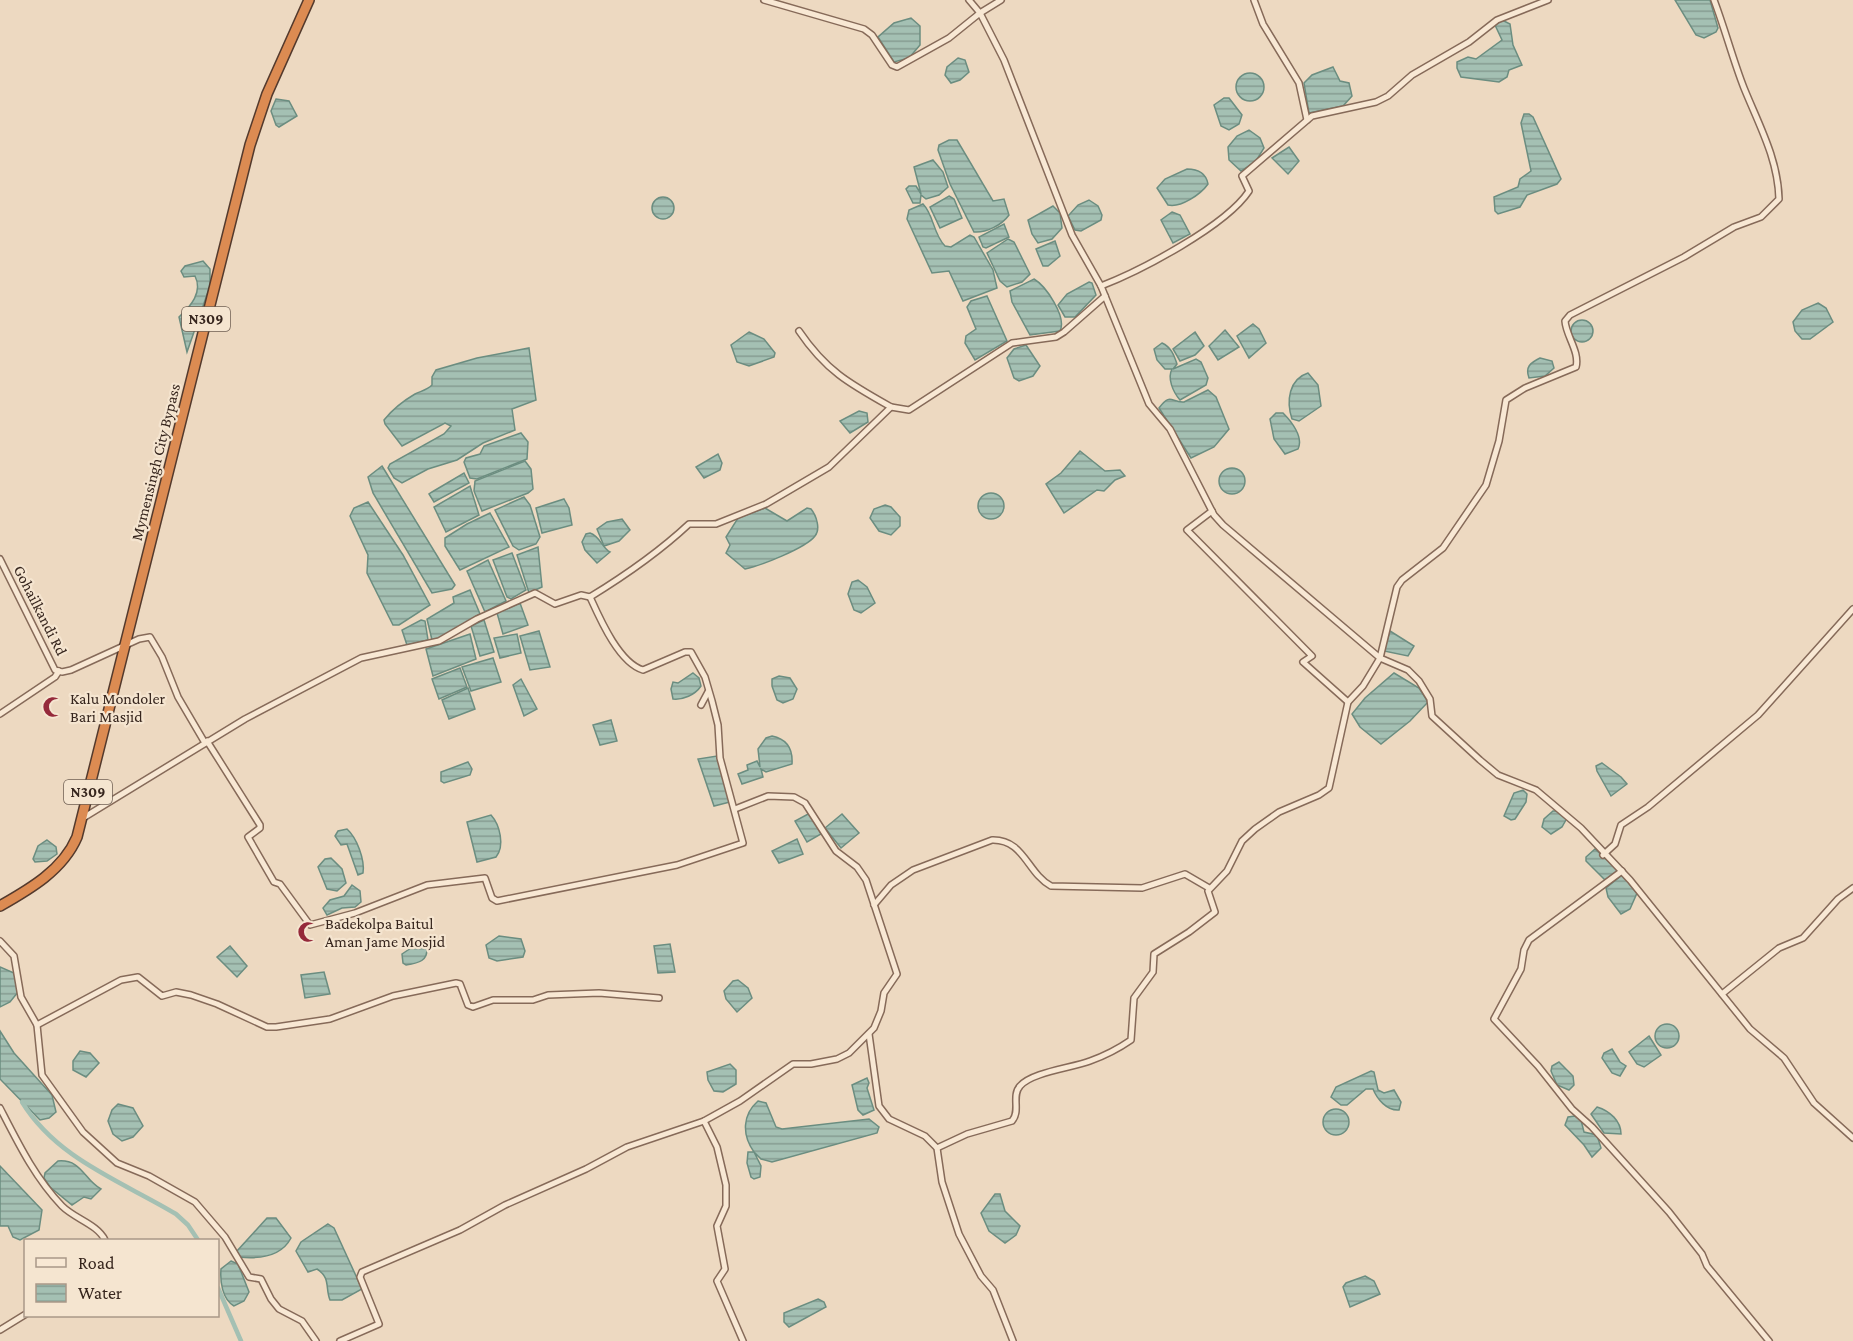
<svg xmlns="http://www.w3.org/2000/svg" width="1853" height="1341" font-family="'Crimson Pro',serif">
	<defs>
		<pattern id="water-rules" width="6" height="5" patternUnits="userSpaceOnUse" patternTransform="scale(1.5)"><rect width="6" height="5" fill="#a4c0b3"/><path d="M0 2.5h6" fill="none" stroke="#869c91"/></pattern>
	</defs>
	<rect width="100%" height="100%" fill="#edd9c1"/>
	<!-- water -->
	<g fill="url(#water-rules)" stroke="#6b8d80" stroke-width="1.5">
		<path d="M1675 0H1710L1718 28 1716 32 1704 38 1696 35Z"/>
		<path d="M911 18 920 26V45L909 58 894 62 878 37 894 23Z"/>
		<path d="M1502 20 1510 24 1513 45 1522 65 1509 70 1507 77 1499 82 1461 77 1457 68V62L1468 57 1476 59 1502 40 1495 25Z"/>
		<path d="M958 58 965 60 969 72 960 80 951 83 945 75 947 67Z"/>
		<path d="M1333 67 1340 81 1349 83 1352 96 1343 106 1309 113 1304 83 1312 75Z"/>
		<circle cx="1250" cy="87" r="14"/>
		<path d="M1224 98H1229L1242 115 1239 124 1229 130 1221 126 1214 105Z"/>
		<path d="M276 99 289 101 297 116 279 127 276 125 271 111Z"/>
		<path d="M1524 114H1529L1533 117 1561 179 1557 184 1527 195 1520 207 1498 214 1495 211 1494 197 1518 187 1520 179 1531 171 1521 123Z"/>
		<path d="M1249 130 1260 138 1264 148 1256 161 1241 171 1229 160 1228 147 1237 136Z"/>
		<path d="M949 140H957L993 201 1004 199 1009 215C1002 225 986 233 974 232L950 184 938 150 939 145Z"/>
		<path d="M1289 147 1299 161 1288 174 1272 158Z"/>
		<path d="M933 160 943 172 948 187 939 195 926 199 921 195 920 203H913L906 189 909 186H916L921 194 914 167Z"/>
		<path d="M1187 169C1198 169 1206 173 1208 184 1201 194 1181 208 1168 205L1157 188 1165 179Z"/>
		<path d="M949 196 954 199 962 218 940 228 930 207Z"/>
		<circle cx="663" cy="208" r="11"/>
		<path d="M1089 200 1098 206 1102 215 1101 220 1081 231 1075 230 1068 216 1078 205Z"/>
		<path d="M923 204C934 215 933 234 945 246L951 247 970 235 974 237 993 270 997 288 963 301 949 271 932 273 907 219 909 210Z"/>
		<path d="M1053 206 1060 213 1062 228 1052 239 1038 243 1032 234 1028 220Z"/>
		<path d="M1172 212 1180 215 1190 234 1173 243 1161 220Z"/>
		<path d="M1004 224 1009 237 986 248 983 247 979 237Z"/>
		<path d="M1008 239 1014 242 1030 274 1022 282 1007 287 1000 281 987 253Z"/>
		<path d="M1055 241 1060 256 1048 266H1043L1036 249Z"/>
		<path d="M203 261 210 269V286L187 352 179 317C191 306 203 292 195 276L184 277 181 271 185 266Z"/>
		<path d="M1034 279C1046 286 1067 317 1060 331L1030 335 1012 302 1010 291Z"/>
		<path d="M1089 282 1092 283 1096 295 1075 317H1065L1058 305 1067 294Z"/>
		<path d="M987 296 1007 341 975 360 965 343 966 336 976 329 967 307 971 301Z"/>
		<path d="M1818 303 1826 308 1833 322 1810 339H1802L1795 331 1793 322 1802 310Z"/>
		<circle cx="1582" cy="331" r="11"/>
		<path d="M1253 324 1259 329 1266 343 1249 358 1237 336Z"/>
		<path d="M1225 330 1239 347 1218 360 1209 346Z"/>
		<path d="M749 332 764 339 775 353 774 357 749 366 737 362 731 345Z"/>
		<path d="M1195 332 1204 346 1195 355 1180 361 1173 349Z"/>
		<path d="M1162 343C1171 347 1174 355 1177 364L1173 369 1196 359 1201 362 1208 378 1206 385 1180 400C1173 392 1167 378 1172 369H1165L1157 360 1154 349Z"/>
		<path d="M1026 345 1040 366 1033 376 1019 381 1014 378 1007 358 1014 349Z"/>
		<path d="M529 348 536 400 512 409 515 430 483 443 457 460 428 469 402 483 394 478 388 468 390 464 444 434 451 426 445 423 402 446 385 424 384 420C392 410 403 401 415 394 421 391 427 390 432 385V377L436 370 477 358Z"/>
		<path d="M1540 358 1552 361 1554 368 1545 376 1529 378C1525 367 1530 363 1540 358Z"/>
		<path d="M1308 373 1318 385 1321 406 1299 421 1292 419C1286 401 1289 379 1308 373Z"/>
		<path d="M1208 390 1216 397 1229 429 1214 447 1191 458 1159 408C1171 392 1171 403 1184 402Z"/>
		<path d="M859 411 867 413 868 422 850 433 840 421Z"/>
		<path d="M1276 413H1283C1291 421 1304 437 1298 449L1285 454 1274 439 1270 419Z"/>
		<path d="M521 433 528 442 527 459 477 479 470 478 464 462 466 458 480 454 484 446Z"/>
		<path d="M1080 451 1105 471 1120 470 1125 476 1115 480 1104 491 1097 490 1064 513 1046 484 1061 473Z"/>
		<path d="M718 454 722 463 720 470 704 478 696 467Z"/>
		<path d="M525 461 531 469 533 489 528 493 482 511 474 491 475 481Z"/>
		<path d="M382 466 455 585 452 589 432 593 373 493 368 477Z"/>
		<circle cx="1232" cy="481" r="13"/>
		<path d="M464 473 469 483 434 502 429 494 432 492Z"/>
		<path d="M470 486 479 515 446 532 434 507Z"/>
		<circle cx="991" cy="506" r="13"/>
		<path d="M524 497 530 505 540 537 536 544 519 550 513 546 495 510Z"/>
		<path d="M564 499 569 508 572 525 542 533 536 508Z"/>
		<path d="M368 502 403 555 430 605 399 625H393L367 573 368 555 350 516 354 508Z"/>
		<path d="M885 505 891 507 900 517V526L891 535 879 531 870 518 874 509Z"/>
		<path d="M765 508 787 521 807 508 811 509C816 515 821 529 815 536 806 548 760 566 745 569L726 553 730 545 726 537 738 518Z"/>
		<path d="M490 513 509 547 460 570 445 546V538L467 524Z"/>
		<path d="M622 519 630 530 619 541 604 546 597 529 607 522Z"/>
		<path d="M590 533C600 536 602 548 610 552L597 563 585 550 582 542 586 534Z"/>
		<path d="M538 547 542 587 529 593 517 555Z"/>
		<path d="M512 553 526 590 511 599 507 597 493 560Z"/>
		<path d="M488 560 506 601 485 612 467 571Z"/>
		<path d="M858 580 867 587 875 603 861 613 854 610 848 594 852 582Z"/>
		<path d="M470 590 480 614 440 638 432 640 427 619 454 603 453 597Z"/>
		<path d="M520 603 528 625 503 634 497 613Z"/>
		<path d="M421 620 425 621 428 640 407 645 402 630Z"/>
		<path d="M484 620 494 652 480 656 471 626Z"/>
		<path d="M539 631 550 667 530 670 520 636Z"/>
		<path d="M1390 631 1414 646 1408 656 1384 651Z"/>
		<path d="M470 634 476 659 433 676 426 649Z"/>
		<path d="M517 634 521 653 500 658 494 638Z"/>
		<path d="M493 658 501 682 471 691 462 667Z"/>
		<path d="M460 668 467 687 439 699 432 679Z"/>
		<path d="M693 673 699 678 701 686C695 695 683 700 673 699L671 689 673 682 678 683Z"/>
		<path d="M1394 673 1419 688 1428 702 1410 721 1381 744 1360 727 1352 714 1365 698Z"/>
		<path d="M779 676 790 678 797 689 793 699 783 703 777 700 772 686V679Z"/>
		<path d="M521 679 537 709 524 716 513 685Z"/>
		<path d="M468 688 475 709 449 719 442 700Z"/>
		<path d="M611 720 617 741 600 745 593 725Z"/>
		<path d="M772 736C787 739 793 749 792 764L766 772 761 769 763 777 742 784 738 774 748 770 747 765 757 761 760 767 758 749 766 738Z"/>
		<path d="M717 756 730 802 714 806 698 759Z"/>
		<path d="M468 762 472 769 470 775 444 783 441 781V772Z"/>
		<path d="M1602 763 1621 777 1627 784 1611 796 1597 771 1596 766Z"/>
		<path d="M1523 790 1527 794 1526 802 1515 819 1511 820 1504 816 1514 793Z"/>
		<path d="M1553 811H1558L1567 818 1562 827 1551 834 1542 827 1544 819Z"/>
		<path d="M810 813 821 834 807 842 795 821Z"/>
		<path d="M842 814 859 833 841 848 825 828Z"/>
		<path d="M491 815C500 825 505 846 496 857L477 862 467 822Z"/>
		<path d="M347 829C357 838 365 860 363 873L358 875 347 844 341 845 335 836 338 831Z"/>
		<path d="M797 839 803 854 779 863 772 851Z"/>
		<path d="M47 840 56 847 57 854 47 861 35 862 33 859 38 846Z"/>
		<path d="M1595 849 1618 870 1606 881 1586 861V857Z"/>
		<path d="M331 858 342 869 346 883 337 891 327 889 318 867 325 859Z"/>
		<path d="M1622 875 1637 893 1630 909 1621 914 1608 897 1606 888Z"/>
		<path d="M352 885 360 891 361 902 355 907 342 908 327 915 323 908 330 900 344 896Z"/>
		<path d="M499 936 521 939 525 951 523 957 497 961 489 958 486 945Z"/>
		<path d="M417 944 427 947C428 961 419 963 406 965L403 963 402 954Z"/>
		<path d="M670 944 675 972 658 973 654 946Z"/>
		<path d="M230 946 247 966 237 977 217 957Z"/>
		<path d="M0 967 14 973 18 992 10 1002 0 1007Z"/>
		<path d="M324 972 330 994 305 998 301 975Z"/>
		<path d="M738 980 748 988 752 998 737 1012 726 999 724 991 733 981Z"/>
		<circle cx="1667" cy="1036" r="12"/>
		<path d="M0 1031 14 1053 52 1095 56 1112 49 1118 40 1120 0 1079Z"/>
		<path d="M1649 1036 1661 1055 1644 1067 1637 1064 1629 1052Z"/>
		<path d="M1612 1049 1620 1062 1626 1066 1620 1076 1612 1073 1602 1058 1604 1053Z"/>
		<path d="M80 1051 90 1053 99 1063 86 1077 73 1070V1061Z"/>
		<path d="M1559 1062 1573 1076 1574 1085 1569 1090 1557 1085 1551 1071 1552 1066Z"/>
		<path d="M730 1064 736 1070V1084L723 1092 714 1091 708 1080 707 1072Z"/>
		<path d="M1371 1071 1374 1072 1378 1090 1384 1093 1394 1090 1401 1102 1399 1110C1387 1111 1377 1099 1373 1089H1366L1347 1105H1341L1331 1097 1336 1087Z"/>
		<path d="M867 1078 869 1083 867 1088 874 1110 863 1115 858 1110 852 1085Z"/>
		<path d="M758 1101 766 1103 776 1127 782 1129 869 1119 879 1127 877 1133 772 1162 761 1159 754 1152 761 1166 760 1177 754 1179 751 1177 747 1163 748 1152H754C742 1135 742 1115 758 1101Z"/>
		<path d="M118 1104 133 1108 143 1126 133 1137 122 1141 113 1134 108 1121 112 1110Z"/>
		<path d="M1597 1107C1610 1111 1621 1121 1621 1134L1604 1133 1591 1114Z"/>
		<circle cx="1336" cy="1122" r="13"/>
		<path d="M1575 1116 1581 1120 1584 1132 1597 1135 1601 1148 1592 1157 1584 1145 1565 1125 1568 1117Z"/>
		<path d="M58 1161C82 1159 84 1180 101 1189L91 1199 84 1197 72 1205 50 1187 44 1178 45 1173Z"/>
		<path d="M0 1166 42 1210 39 1230 20 1240 13 1237 8 1226H0Z"/>
		<path d="M995 1194H1000L1005 1211 1020 1226 1016 1235 1005 1243 989 1231 981 1213Z"/>
		<path d="M267 1218H276L291 1238C281 1257 258 1259 239 1257L237 1251Z"/>
		<path d="M328 1224 334 1228 362 1289 342 1300H330C325 1288 331 1278 317 1269L308 1272 296 1251 301 1242Z"/>
		<path d="M231 1261 238 1264 249 1292 244 1301 234 1306C222 1299 220 1281 221 1269Z"/>
		<path d="M1365 1276 1374 1281 1380 1294 1350 1307 1343 1287 1346 1283Z"/>
		<path d="M818 1299 824 1302 826 1307 789 1327 784 1322V1313Z"/>
	</g>
	<g fill="none" stroke-linecap="round" stroke-linejoin="round">
		<!-- canal -->
		<g stroke="#a4c0b3" stroke-width="4.5">
			<path d="M22 1102C57 1159 121 1181 176 1214L188 1225 198 1240"/>
			<path d="M218 1288 241 1341"/>
		</g>
		<!-- street casing -->
		<g stroke="#866a59" stroke-width="8">
			<g id="street">
				<path d="M764 0 864 29 872 35 892 65 897 67 949 38 980 13 1004 60 1072 235 1101 286 1149 404 1170 429 1214 515 1223 525 1380 658 1408 670 1419 681 1430 699 1432 716 1480 760 1498 775 1536 790 1581 828 1630 880 1750 1029 1784 1058 1814 1103 1853 1138"/>
				<path d="M969 0 980 13 1001 0"/>
				<path d="M1254 0 1263 24 1299 83 1307 120"/>
				<path d="M1101 286C1140 271 1226 226 1249 191L1242 176 1312 116 1376 102 1388 96 1412 75 1469 42 1497 20 1548 0"/>
				<path d="M799 331C826 371 850 384 891 407"/>
				<path d="M1212 511 1187 530 1312 656 1303 662 1348 702"/>
				<path d="M0 559 55 670 62 672 71 670 139 639 150 637 162 657 178 697 205 743"/>
				<path d="M701 705 708 692"/>
				<path d="M0 714 55 677 59 671"/>
				<path d="M207 741 260 825V828L248 837 274 882 280 884 310 925 355 913 427 885 485 878 492 898 497 901 677 865 743 843 720 758 718 725 712 701 705 677 691 652H685L643 670C619 663 600 619 590 597"/>
				<path d="M735 809 768 796 794 797 805 803 836 851 857 867 866 880 897 974 884 993 881 1011 874 1028 849 1053 837 1059 811 1064H793L740 1101 704 1121 717 1147 726 1185V1206L717 1226 725 1269 717 1281 743 1341"/>
				<path d="M83 818 245 719 361 658 439 641 477 619 535 593 555 604 581 595 590 597C626 575 658 553 689 524H716L766 504 829 467 891 407 909 410 1012 343 1056 337 1064 332 1105 296"/>
				<path d="M1603 855 1615 844 1621 825 1648 807 1758 715 1853 609"/>
				<path d="M1622 871 1529 940 1524 950 1521 969 1494 1019 1538 1066 1572 1109 1592 1127 1669 1212 1702 1254 1707 1266 1769 1341"/>
				<path d="M874 905 891 885 913 870 992 840C1024 839 1027 873 1051 886L1142 888 1185 874 1209 888"/>
				<path d="M0 941 14 956 21 997 37 1025 42 1075 83 1132 117 1163 149 1176 195 1202 225 1237 249 1277 261 1279 271 1299 279 1309 302 1321 316 1341"/>
				<path d="M1722 994 1779 948 1803 938 1838 899 1853 888"/>
				<path d="M37 1025 121 980 138 977 162 996 176 992 191 995 217 1004 267 1027H276L330 1019 393 996 456 983 460 984 468 1005 473 1007 493 1000H533L548 995 599 993 659 998"/>
				<path d="M869 1034 879 1106 889 1119 925 1136 937 1148 942 1182 959 1234 981 1276 993 1290 1013 1341"/>
				<path d="M0 1108C18 1143 35 1178 62 1206 75 1219 97 1224 105 1240"/>
				<path d="M937 1148 967 1134 1012 1121C1021 1111 1011 1096 1020 1086 1032 1072 1072 1068 1090 1061 1104 1056 1118 1049 1131 1040L1134 998 1153 972 1154 954 1189 932 1215 912 1208 891 1227 871 1242 841 1255 829 1279 812 1319 795 1329 788 1348 702 1363 686 1380 658 1397 587 1402 580 1443 548 1486 485 1499 441 1506 400 1525 388 1576 367C1580 352 1566 336 1565 321L1570 315 1684 257 1734 227 1761 217 1779 199C1778 159 1759 125 1744 88 1733 60 1725 29 1714 0"/>
				<path d="M0 1330 26 1314"/>
				<path d="M340 1341 379 1324 360 1277 362 1272 460 1230 505 1205 586 1169 627 1147 704 1121"/>
			</g>
		</g>
		<!-- highway casing -->
		<g stroke="#543a2d" stroke-width="12">
			<path id="highway" d="M0 906C30 889 63 870 77 837L250 145 267 94 309 0"/>
		</g>
		<!-- street -->
		<use href="#street" stroke="#f8e8d4" stroke-width="5"/>
		<!-- highway -->
		<use href="#highway" stroke="#dc8b52" stroke-width="9"/>
	</g>
	<!-- icons -->
	<defs>
		<g id="mosque-bare" transform="scale(1.62)"><path d="M3.5-4.9A6 6 0 1 0 3.5 4.9A5 5 0 1 1 3.5-4.9Z" fill="#95293a" stroke="#f5e5d0" stroke-width="2.5" paint-order="stroke"/></g>
	</defs>
	<g fill-rule="evenodd">
		<use href="#mosque-bare" x="53" y="707"/>
		<use href="#mosque-bare" x="308" y="932"/>
	</g>
	<g text-anchor="middle" stroke-width="4.5" stroke-linejoin="round" paint-order="stroke">
		<!-- shield labels -->
		<g fill="#f5e5d0" stroke="#6f5f53" stroke-width="1.5">
			<rect x="182" y="307" width="48" height="24" rx="4.5"/>
			<rect x="64" y="780" width="48" height="24" rx="4.5"/>
		</g>
		<g font-size="15" font-weight="bold" fill="#36251d">
			<text x="206" y="324">N309</text>
			<text x="88" y="797">N309</text>
		</g>
		<!-- street labels -->
		<g font-size="16" fill="#36251d" stroke="#f5e5d0">
			<text transform="translate(155 462) rotate(-76)" y="6">Mymensingh City Bypass</text>
			<text transform="translate(41 610) rotate(63)" y="6">Gohailkandi Rd</text>
		</g>
		<!-- poi labels -->
		<g font-size="16" fill="#36251d" stroke="#f5e5d0" text-anchor="start">
			<text x="70" y="704">Kalu Mondoler<tspan x="70" dy="18">Bari Masjid</tspan></text>
			<text x="325" y="929">Badekolpa Baitul<tspan x="325" dy="18">Aman Jame Mosjid</tspan></text>
		</g>
	</g>
	<!-- legend -->
	<rect x="24" y="1239" width="195" height="78" fill="#f5e5d0" stroke="#a99888" stroke-width="1.5"/>
	<rect x="36" y="1258" width="30" height="9" fill="#f8e8d4" stroke="#a99888" stroke-width="1.5"/>
	<text x="78" y="1269" font-size="18" fill="#36251d">Road</text>
	<rect x="36" y="1284" width="30" height="18" fill="url(#water-rules)" stroke="#a99888" stroke-width="1.5"/>
	<text x="78" y="1299" font-size="18" fill="#36251d">Water</text>
</svg>
